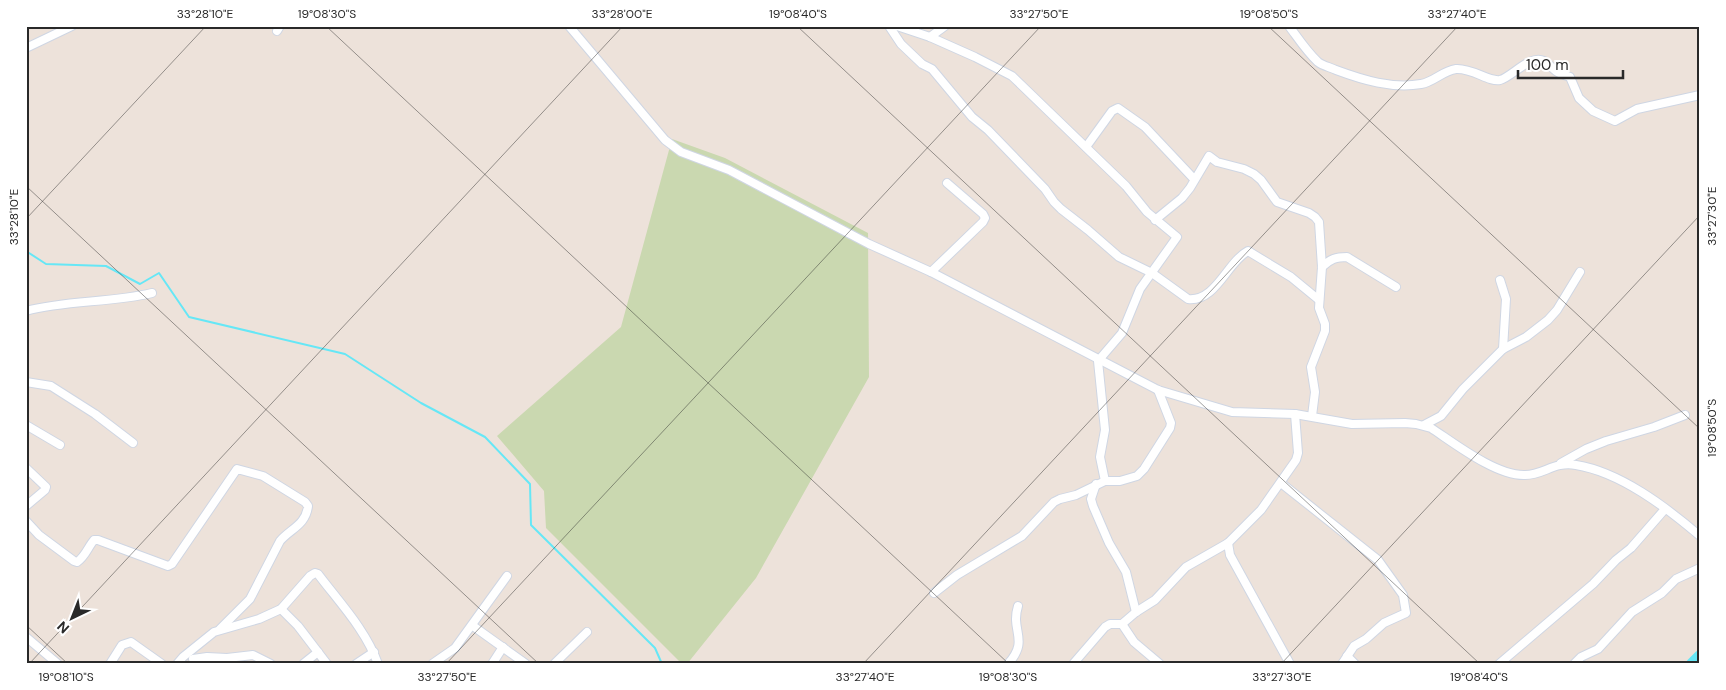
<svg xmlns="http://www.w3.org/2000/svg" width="1726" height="690" font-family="'DM Sans',sans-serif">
	<rect width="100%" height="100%" fill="#ede2da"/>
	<!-- cemetery -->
	<path fill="#cad8b0" d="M672 139 725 158 868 233 869 377 756 578 687 664H682L546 528 544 491 497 436 621 327Z"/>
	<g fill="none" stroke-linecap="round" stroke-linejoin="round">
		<!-- stream -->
		<path stroke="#66e7f6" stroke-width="2" d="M26 251 46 264 106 266 140 284 159 273 189 317 345 354 421 403 485 437 530 484 531 525 655 648 662 664"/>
		<!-- river -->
		<path stroke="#66e7f6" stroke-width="12" d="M1692 664 1700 656"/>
		<!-- minor casing -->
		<g stroke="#cfd6e3" stroke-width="10">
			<g id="minor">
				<path d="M569 26 665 140 681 152 729 170 869 244 931 272 1158 390 1232 412 1295 414 1352 424 1405 423 1416 424 1431 428C1454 443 1496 476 1525 475 1544 475 1554 461 1576 465 1620 472 1666 507 1700 536"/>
				<path d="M889 26 901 44 922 64 932 69 972 117 988 130 1045 189 1054 202 1061 209 1088 230 1119 257 1152 273 1188 299C1216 302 1227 262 1248 251L1291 277 1319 300"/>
				<path d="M897 26 930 37 975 57 1012 76 1126 186 1147 212 1177 237 1140 289 1122 333 1098 361 1105 430 1100 457 1105 481"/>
				<path d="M1289 26C1298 38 1307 52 1318 62 1323 66 1330 67 1336 70 1363 80 1392 89 1421 84 1434 82 1442 71 1456 69 1473 68 1488 82 1500 80 1512 77 1530 54 1544 61 1548 63 1552 68 1556 71 1560 74 1565 75 1570 77L1579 98 1593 111 1615 121 1637 109 1700 95"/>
				<path d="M277 31 280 26"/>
				<path d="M930 37 945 26"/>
				<path d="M26 48 72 26"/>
				<path d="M1086 147 1112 111 1118 108 1145 127 1194 179"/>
				<path d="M1155 220 1182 198 1190 188 1209 156 1217 162 1244 169 1254 174 1261 180 1277 202 1309 213 1315 217 1319 222 1322 267 1319 308 1325 324V331L1311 367 1315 392 1312 416"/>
				<path d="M1322 267C1330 259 1336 257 1347 257L1396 287"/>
				<path d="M931 272 983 222 985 218 983 214 947 183"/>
				<path d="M1500 280 1506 299 1503 349"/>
				<path d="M26 311C65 300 111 303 152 293"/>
				<path d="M26 382 51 386 95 414 133 443"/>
				<path d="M26 425 60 445"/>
				<path d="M1424 425 1441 416 1463 389 1503 349 1526 337 1548 320 1557 310 1580 272"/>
				<path d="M1561 463 1586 449 1606 441 1654 427 1685 415"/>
				<path d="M26 468 46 487 45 490 26 506"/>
				<path d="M1281 483 1378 560 1403 595 1406 613 1384 623 1366 639 1354 646 1342 664"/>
				<path d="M1096 484 1091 499 1093 506 1109 543 1126 572 1136 612"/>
				<path d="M26 521 39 535 74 561 77 562C85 557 88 547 94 540H98L168 566 172 564 237 469 263 476 305 502 308 506C306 525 290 529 280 541L250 599 220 629"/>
				<path d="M1228 543 1230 555 1290 664"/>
				<path d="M934 593 957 575 1022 536 1054 502 1060 499 1076 495 1105 481H1120L1137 476 1144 469 1170 428 1171 423 1158 390"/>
				<path d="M281 609 298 626 327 664"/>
				<path d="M1122 624 1134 642 1160 664"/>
				<path d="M473 626 526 664"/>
				<path d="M26 637 58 664"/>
				<path d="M1347 656 1355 664"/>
				<path d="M193 659 207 657 227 658 253 655 271 664"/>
				<path d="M110 664 122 645 131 642 162 664"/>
				<path d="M177 664 183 657 214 632 259 619 281 609 310 576 315 573 318 574C339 602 366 630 378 664"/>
				<path d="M303 664 318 652"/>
				<path d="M356 664 374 652"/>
				<path d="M432 664 455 648 507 576"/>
				<path d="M492 664 503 647"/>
				<path d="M554 664 587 632"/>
				<path d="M1008 664C1030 639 1010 632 1018 606"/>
				<path d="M1073 664 1105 627 1110 624H1122L1136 612 1155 600 1186 567 1228 543 1261 510 1296 460 1298 453 1295 414"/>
				<path d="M1499 664 1593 584 1616 560 1631 548 1665 509"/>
				<path d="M1574 664 1581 657 1598 649 1632 612 1662 593 1676 579 1700 568"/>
			</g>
		</g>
		<!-- minor -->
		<use href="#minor" stroke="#fff" stroke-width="8"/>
	</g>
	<!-- ticks -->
	<path fill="none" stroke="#292929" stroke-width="1" stroke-opacity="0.45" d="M326 26 1009 664M797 26 1480 664M1268 26 1700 429M26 186 539 664M26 219 206 26M26 625 68 664M29 664 623 26M446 664 1041 26M863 664 1458 26M1281 664 1700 215M1698 664 1700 662"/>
	<!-- border -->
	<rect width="1726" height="690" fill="none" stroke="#ffffff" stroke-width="55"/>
	<!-- north arrow -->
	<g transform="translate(72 618) rotate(223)" stroke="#ffffff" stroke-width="4" paint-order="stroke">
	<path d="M0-4L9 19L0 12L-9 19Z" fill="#292929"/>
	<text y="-8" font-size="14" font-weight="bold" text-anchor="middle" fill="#292929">N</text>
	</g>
	<!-- scale -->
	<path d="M1518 70v8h105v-8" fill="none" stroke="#292929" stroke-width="2.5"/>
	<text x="1526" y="70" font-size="15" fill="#292929" stroke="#ffffff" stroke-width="4" paint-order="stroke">100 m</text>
	<rect x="28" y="28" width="1670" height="634" fill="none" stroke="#292929" stroke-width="2"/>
	<g font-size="12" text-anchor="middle" fill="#292929">
		<text x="205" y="18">33°28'10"E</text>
		<text x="327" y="18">19°08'30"S</text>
		<text x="622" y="18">33°28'00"E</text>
		<text x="798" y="18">19°08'40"S</text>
		<text x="1039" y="18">33°27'50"E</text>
		<text x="1269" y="18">19°08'50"S</text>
		<text x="1457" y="18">33°27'40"E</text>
		<text transform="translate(1712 216) rotate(-90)" y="4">33°27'30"E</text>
		<text transform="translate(14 217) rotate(-90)" y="4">33°28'10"E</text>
		<text transform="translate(1712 428) rotate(-90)" y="4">19°08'50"S</text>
		<text x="66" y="681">19°08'10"S</text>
		<text x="447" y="681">33°27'50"E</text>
		<text x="865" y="681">33°27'40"E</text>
		<text x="1008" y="681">19°08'30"S</text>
		<text x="1282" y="681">33°27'30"E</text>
		<text x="1479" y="681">19°08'40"S</text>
	</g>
</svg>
